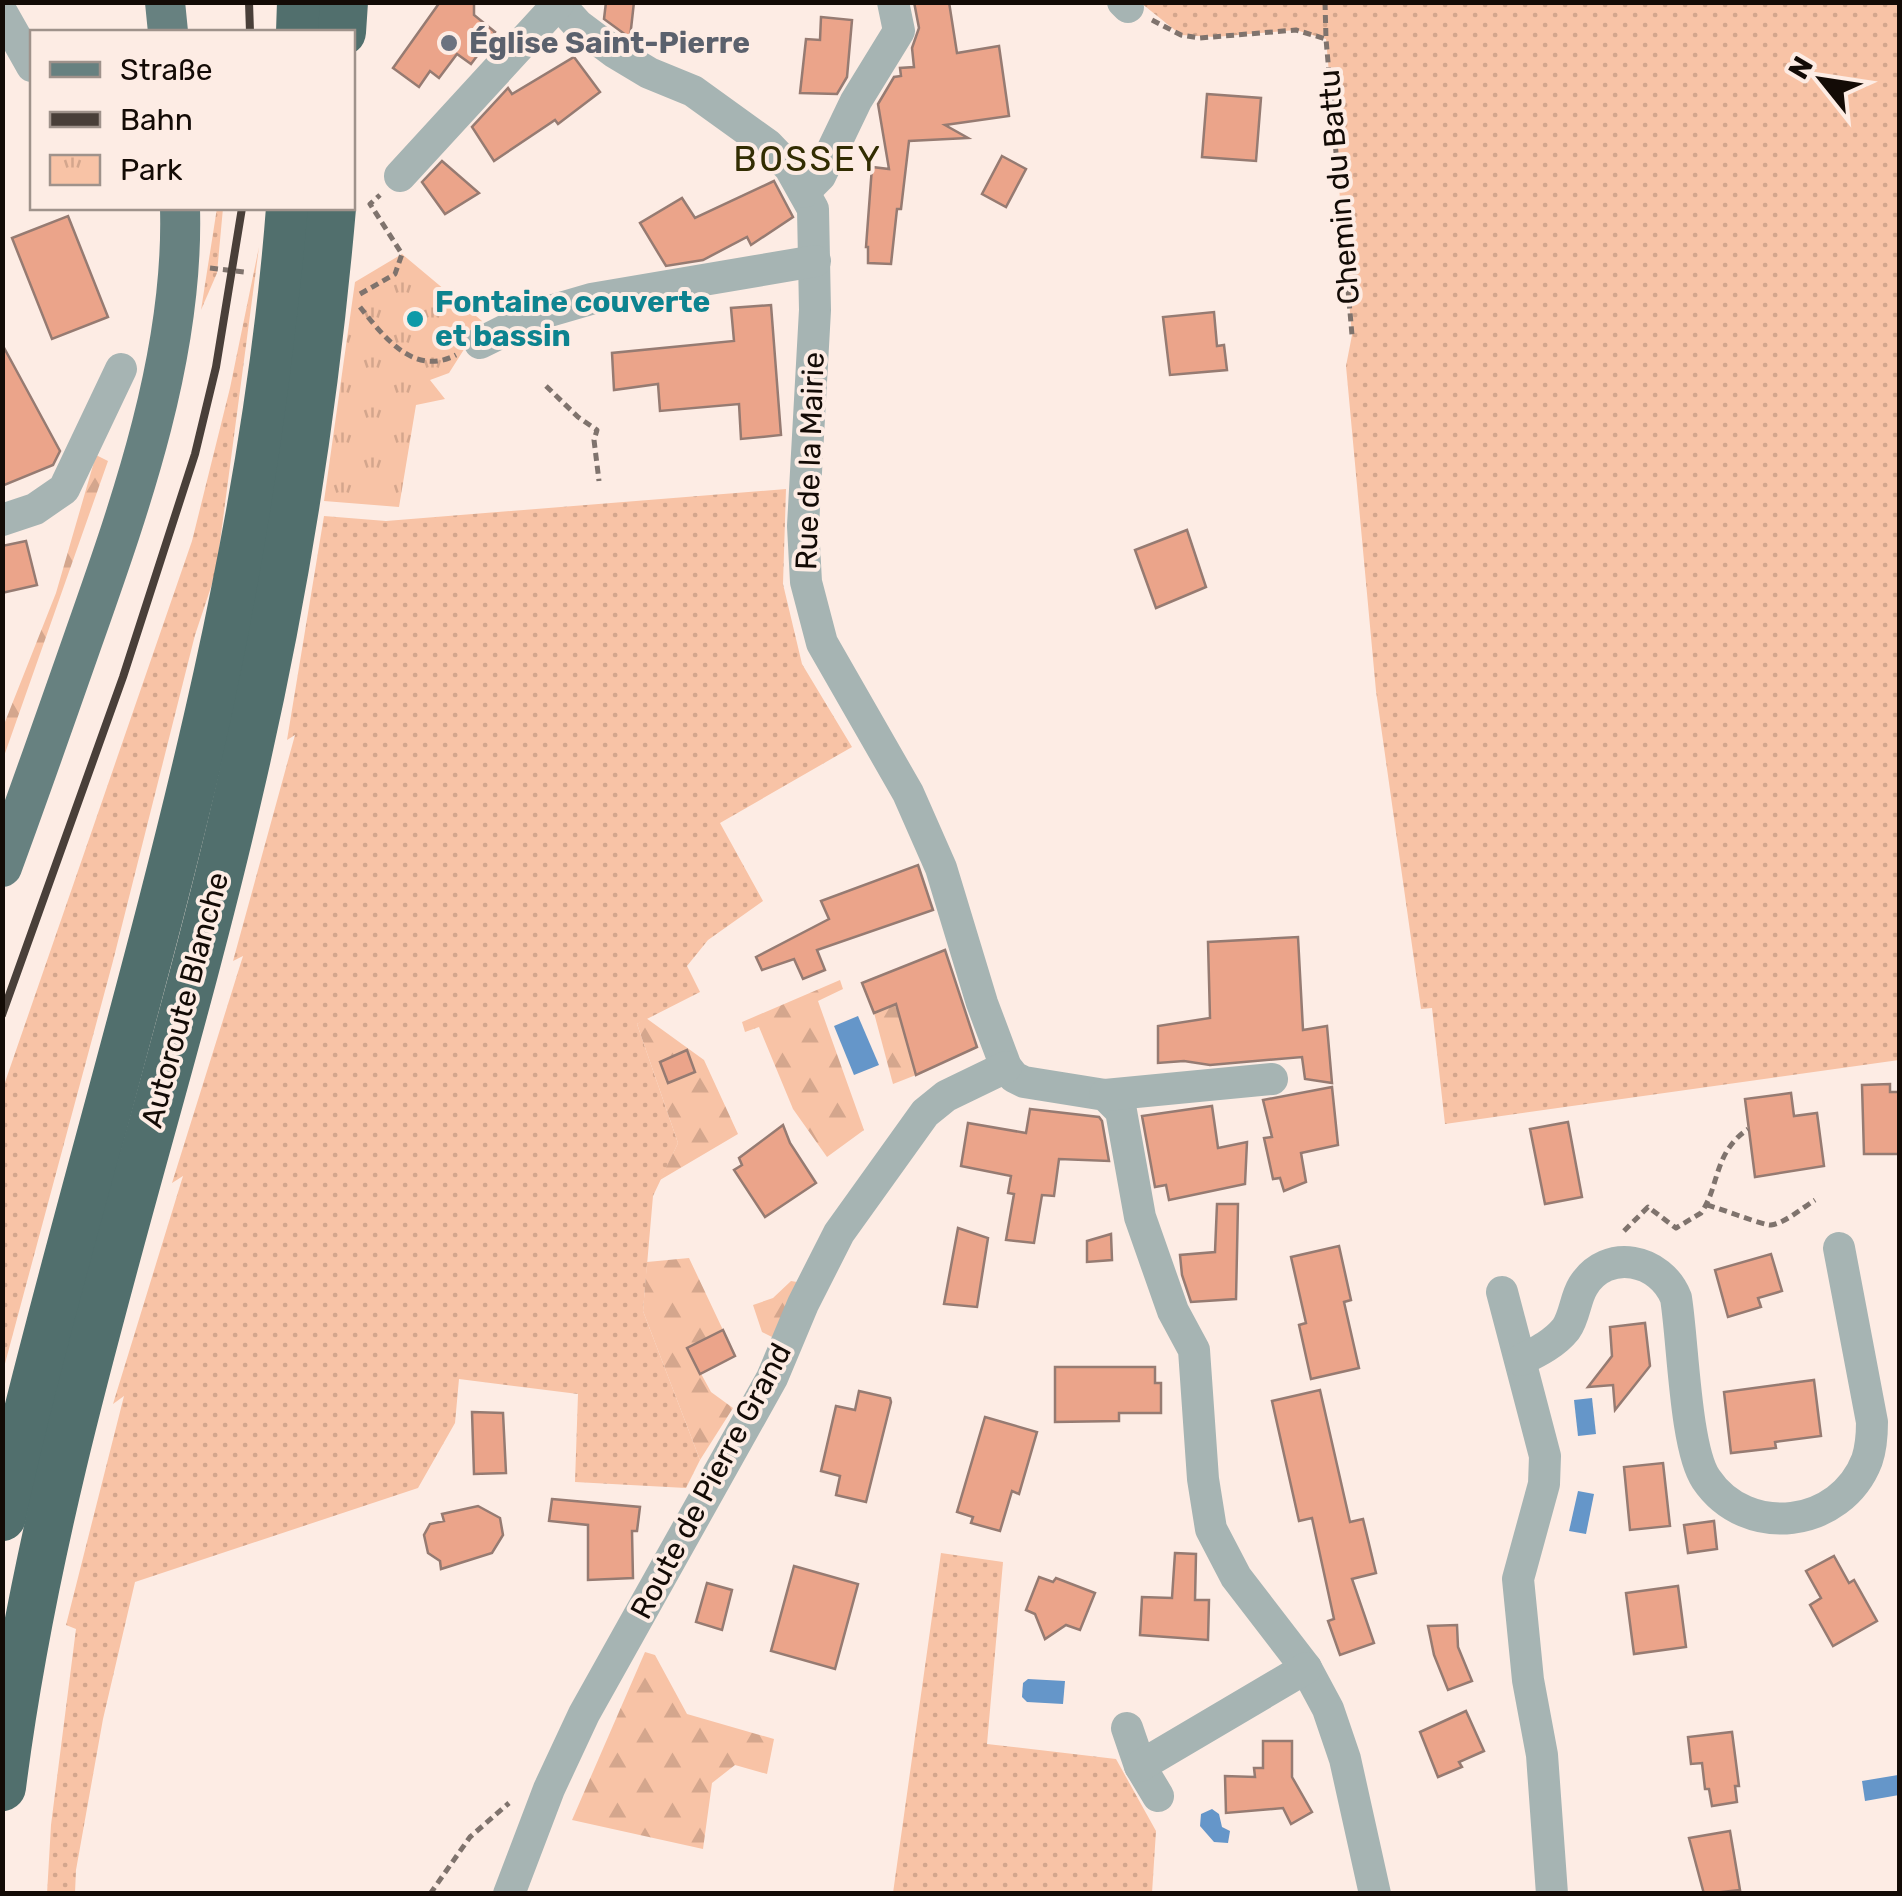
<svg xmlns="http://www.w3.org/2000/svg" width="1902" height="1896" font-family="Rubik,sans-serif">
	<defs>
		<pattern id="grass-dots" width="8" height="8" patternUnits="userSpaceOnUse" patternTransform="scale(2.5)"><rect width="8" height="8" fill="#f8c3a6"/><path d="M2 2h.1M6 6h.1" fill="none" stroke="#d4a68d" stroke-width="1.8" stroke-linecap="round"/></pattern>
		<pattern id="forest-firs" width="22" height="20" patternUnits="userSpaceOnUse" patternTransform="scale(2.5)"><rect width="22" height="20" fill="#f8c3a6"/><path d="M5 1l3.5 6h-7zM16 11l3.5 6h-7z" fill="#d4a68d"/></pattern>
		<pattern id="park-tufts" width="24" height="20" patternUnits="userSpaceOnUse" patternTransform="scale(2.5)"><rect width="24" height="20" fill="#f8c3a6"/><path d="M3 7l-1-3M5 7V3M7 7l1-3M15 17l-1-3M17 17v-4M19 17l1-3" fill="none" stroke="#d4a68d"/></pattern>
	</defs>
	<rect width="100%" height="100%" fill="#fdece4"/>
	<!-- grass -->
	<g fill="url(#grass-dots)">
		<path d="M1141 3H1899V1060L1445 1124 1432 1008 1421 1009 1376 691 1346 366 1352 335 1326 39 1296 30 1215 37 1181 35Z"/>
		<path d="M217 208H223L217 273 201 310Z"/>
		<path d="M259 247 216 572 195 635 113 961 3 1371V1088L192 541 230 388Z"/>
		<path d="M786 489 783 584 802 664 852 747 720 823 763 901 708 940 687 966 700 992 637 1024 678 1143 653 1196 643 1311 700 1460 686 1488 575 1482 578 1394 459 1379 455 1423 418 1488 135 1582 103 1719 76 1870 75 1893 47 1894 51 1825 76 1629 66 1625 124 1396 113 1404 183 1176 172 1183 243 956 233 961 295 735 287 740 324 516 386 521Z"/>
		<path d="M941 1553 1003 1562 987 1744 1116 1759 1156 1831 1152 1893H893Z"/>
	</g>
	<!-- forest -->
	<g fill="url(#forest-firs)">
		<path d="M96 455 108 461 3 759V727L56 593Z"/>
		<path d="M840 980 843 989 818 1001 864 1130 827 1157 793 1109 759 1027 745 1032 742 1022Z"/>
		<path d="M896 1004 916 1075 893 1084 874 1013Z"/>
		<path d="M646 1018 704 1060 738 1134 660 1180 678 1143 637 1024Z"/>
		<path d="M689 1258 723 1330 687 1348 711 1392 733 1408 700 1460 643 1311 647 1262Z"/>
		<path d="M791 1281 797 1282 774 1338 762 1332 753 1305 773 1298Z"/>
		<path d="M645 1652 655 1655 687 1714 774 1739 767 1774 735 1765 712 1783 703 1849 572 1820Z"/>
	</g>
	<!-- park -->
	<path fill="url(#park-tufts)" d="M402 254 482 321 449 373 430 380 445 399 416 405 399 507 324 501 355 282Z"/>
	<!-- water -->
	<g fill="#6596c9">
		<path d="M858 1016 879 1065 854 1075 834 1026Z"/>
		<path d="M1592 1398 1596 1434 1578 1436 1574 1400Z"/>
		<path d="M1578 1491 1594 1494 1586 1534 1569 1531Z"/>
		<path d="M1028 1679 1065 1681 1063 1704 1027 1702 1022 1697 1023 1683Z"/>
		<path d="M1898 1775 1899 1795 1865 1801 1862 1781Z"/>
		<path d="M1212 1809 1219 1814 1222 1827 1230 1831 1228 1843 1214 1842 1200 1826 1201 1814Z"/>
	</g>
	<!-- building -->
	<g fill="#eba48a" stroke="#967b72" stroke-width="2.5">
		<path d="M440 2H474V15L495 32 471 64 457 54 439 78 430 71 419 87 393 68Z"/>
		<path d="M606 2H634L630 38 604 19Z"/>
		<path d="M914 2H949L957 53 999 46 1009 116 945 125 968 138 909 141 901 209H897L891 264 868 263V247H866L872 167 889 169 878 104 894 77 901 76 900 68 914 67 912 48 919 28Z"/>
		<path d="M821 17 852 20 847 77 837 94 800 93 806 39 820 40Z"/>
		<path d="M574 57 600 92 558 124 555 120 494 161 472 127 508 88 512 94Z"/>
		<path d="M1207 94 1261 98 1256 161 1202 157Z"/>
		<path d="M1002 156 1026 169 1006 207 982 194Z"/>
		<path d="M442 161 479 193 445 214 422 182Z"/>
		<path d="M774 181 793 217 751 245 747 237 703 260 666 266 640 223 682 198 695 218Z"/>
		<path d="M68 216 108 317 52 339 12 238Z"/>
		<path d="M771 305 781 435 741 439 739 404 660 411 658 384 614 390 612 353 734 341 731 308Z"/>
		<path d="M1214 312 1217 346 1224 345 1227 370 1170 375 1163 317Z"/>
		<path d="M2 344 60 451 53 465 2 486Z"/>
		<path d="M1187 530 1206 587 1156 608 1135 550Z"/>
		<path d="M26 541 37 585 2 593V546Z"/>
		<path d="M918 865 933 910 817 950 825 970 803 979 794 959 762 970 756 957 829 919 821 901Z"/>
		<path d="M1298 937 1303 1030 1327 1026 1332 1083 1305 1079 1302 1057 1210 1065 1184 1061 1158 1063V1026L1210 1018 1208 942Z"/>
		<path d="M945 950 977 1047 916 1075 896 1004 874 1013 862 983Z"/>
		<path d="M687 1050 695 1072 668 1083 660 1062Z"/>
		<path d="M1890 1084V1092H1900V1154H1864L1862 1085Z"/>
		<path d="M1332 1087 1338 1145 1301 1153 1306 1182 1284 1191 1280 1178 1273 1179 1264 1138 1272 1137 1263 1100Z"/>
		<path d="M1791 1093 1794 1116 1817 1113 1824 1166 1755 1177 1745 1099Z"/>
		<path d="M1212 1106 1218 1148 1247 1142 1245 1184 1169 1200 1166 1185 1155 1187 1142 1116Z"/>
		<path d="M1030 1109 1099 1117 1102 1121 1109 1161 1059 1159 1054 1196 1042 1195 1034 1243 1006 1240 1014 1194 1008 1193 1011 1176 961 1166 968 1123 1026 1133Z"/>
		<path d="M1568 1122 1582 1197 1545 1204 1530 1129Z"/>
		<path d="M783 1125 790 1143 816 1183 765 1217 734 1170 742 1165 739 1158Z"/>
		<path d="M1217 1204H1238L1236 1299 1191 1302 1182 1275 1180 1255 1215 1252Z"/>
		<path d="M958 1228 988 1238 977 1307 944 1304Z"/>
		<path d="M1111 1234 1112 1260 1087 1262V1241Z"/>
		<path d="M1339 1246 1351 1300 1344 1302 1359 1368 1311 1379 1299 1325 1306 1323 1291 1257Z"/>
		<path d="M1771 1254 1782 1291 1758 1298 1761 1307 1728 1317 1715 1270Z"/>
		<path d="M1645 1323 1650 1366 1615 1410 1613 1385 1588 1387 1612 1356 1610 1327Z"/>
		<path d="M723 1330 735 1356 700 1374 687 1348Z"/>
		<path d="M1055 1367H1155V1383H1161V1413H1119V1421L1055 1422Z"/>
		<path d="M1814 1380 1821 1436 1775 1442 1776 1448 1731 1453 1724 1392Z"/>
		<path d="M1320 1390 1350 1522 1363 1519 1376 1573 1352 1579 1374 1643 1340 1655 1328 1621 1334 1619 1312 1518 1299 1521 1272 1401Z"/>
		<path d="M859 1391 890 1398 891 1402 866 1502 836 1495 840 1476 821 1471 836 1406 855 1410Z"/>
		<path d="M472 1412 503 1413 506 1473 474 1474Z"/>
		<path d="M985 1417 1037 1432 1019 1494 1012 1491 1000 1531 971 1523 973 1517 957 1512Z"/>
		<path d="M1663 1463 1670 1526 1630 1530 1624 1467Z"/>
		<path d="M552 1499 640 1507 637 1531H632L633 1578 588 1580V1525L549 1521Z"/>
		<path d="M478 1506 500 1518 503 1535 492 1553 441 1569 440 1561 428 1553 424 1535 430 1524 444 1521 442 1514Z"/>
		<path d="M1714 1521 1717 1549 1688 1553 1684 1525Z"/>
		<path d="M1175 1553 1196 1554 1195 1600H1209L1208 1640 1140 1635 1142 1597 1172 1598Z"/>
		<path d="M1834 1556 1849 1583 1854 1580 1877 1621 1833 1646 1810 1605 1821 1598 1806 1571Z"/>
		<path d="M794 1566 858 1584 835 1669 771 1651Z"/>
		<path d="M1039 1577 1053 1582 1056 1578 1095 1593 1080 1630 1066 1625 1045 1639 1035 1614 1026 1610Z"/>
		<path d="M707 1583 732 1590 722 1630 696 1622Z"/>
		<path d="M1678 1586 1686 1647 1634 1654 1626 1593Z"/>
		<path d="M1457 1625 1458 1647 1472 1681 1448 1690 1434 1655 1428 1626Z"/>
		<path d="M1466 1711 1484 1751 1459 1762 1462 1767 1438 1777 1420 1732Z"/>
		<path d="M1732 1732 1739 1786H1735L1737 1802 1712 1806 1709 1789H1705L1702 1763 1691 1764 1688 1737Z"/>
		<path d="M1263 1741H1292V1777L1312 1812 1291 1824 1283 1808 1226 1813 1225 1776 1255 1777 1254 1768H1263Z"/>
		<path d="M1730 1831 1740 1890 1704 1894 1689 1838Z"/>
	</g>
	<g fill="none" stroke-linecap="round" stroke-linejoin="round">
		<!-- path -->
		<g stroke="#7f736d" stroke-width="5" stroke-dasharray="8 5" stroke-linecap="butt">
			<path d="M1325 2 1326 39"/>
			<path d="M1152 20 1181 35 1200 38 1296 30 1326 39 1352 335"/>
			<path d="M210 268 244 272"/>
			<path d="M360 294 395 274 402 254 370 204 380 195"/>
			<path d="M360 307C384 337 414 377 456 355"/>
			<path d="M546 386 578 417 597 430 594 440 599 481"/>
			<path d="M1707 1205C1719 1208 1765 1226 1771 1225 1785 1223 1802 1208 1815 1200"/>
			<path d="M1624 1231 1648 1207 1676 1228 1701 1213C1720 1186 1713 1153 1748 1129"/>
			<path d="M430 1894 470 1837 509 1803"/>
		</g>
		<!-- minor -->
		<g stroke="#a6b4b3" stroke-width="32">
			<path d="M557 2 578 25 614 52 649 73 693 91 768 145 790 168 813 209 815 310 803 526 806 582 822 643 908 793 941 868 982 1003 1006 1067 1014 1077 1024 1082 1105 1095 1121 1111 1140 1217 1173 1311 1194 1350 1203 1479 1211 1529 1236 1577 1306 1668 1328 1709 1345 1759 1375 1894"/>
			<path d="M1123 2 1128 7"/>
			<path d="M2 13 32 66"/>
			<path d="M400 176 558 4"/>
			<path d="M804 192 820 176 856 101 899 31 893 2"/>
			<path d="M480 343 536 315 591 299 815 261"/>
			<path d="M2 520 35 509 64 489 121 369"/>
			<path d="M1105 1095 1272 1079"/>
			<path d="M1502 1292 1545 1456 1544 1484 1518 1579 1528 1680 1542 1755 1552 1894"/>
			<path d="M1521 1360C1537 1352 1554 1344 1566 1329 1575 1316 1575 1299 1583 1286 1607 1247 1661 1259 1676 1298 1683 1341 1685 1448 1706 1479 1747 1540 1841 1528 1867 1460 1871 1448 1872 1435 1872 1422L1839 1248"/>
			<path d="M1127 1728 1140 1766 1158 1796"/>
			<path d="M1140 1766 1306 1668"/>
			<path d="M509 1894 549 1789 584 1714 772 1378 803 1304 839 1233 925 1113 946 1096 1006 1067"/>
		</g>
		<!-- major -->
		<g stroke="#678180" stroke-width="40">
			<path d="M165 2 168 32"/>
			<path d="M2 867C30 791 57 714 84 637 132 501 184 354 180 208"/>
		</g>
		<!-- highway -->
		<g stroke="#516f6d" stroke-width="48">
			<path d="M300 32 301 2"/>
			<path d="M342 32 344 2"/>
			<path d="M2 1517C104 1083 256 655 290 208"/>
			<path d="M2 1787C45 1448 163 1124 239 792 284 600 315 404 332 208"/>
		</g>
		<!-- rail -->
		<g stroke="#493f39" stroke-width="8">
			<path d="M249 2 250 32"/>
			<path d="M2 1015 123 677 195 454 216 367 242 208"/>
		</g>
	</g>
	<!-- markers -->
	<circle fill="#6b7280" stroke="#fdece4" stroke-width="4" cx="449" cy="43" r="10"/>
	<circle fill="#0f9aa8" stroke="#fdece4" stroke-width="4" cx="415" cy="319" r="10"/>
	<g text-anchor="middle" stroke-width="8" stroke-linejoin="round" paint-order="stroke">
		<!-- worship labels -->
		<g font-size="30" font-weight="bold" fill="#5b616d" stroke="#fdece4" text-anchor="start">
			<text x="469" y="53">Église Saint-Pierre</text>
		</g>
		<!-- street labels -->
		<g font-size="30" fill="#130b06" stroke="#fdece4">
			<text transform="translate(1339 187) rotate(-95)" y="10">Chemin du Battu</text>
			<text transform="translate(810 461) rotate(-88)" y="10">Rue de la Mairie</text>
			<text transform="translate(185 1000) rotate(-75)" y="10">Autoroute Blanche</text>
			<text transform="translate(711 1481) rotate(-62)" y="10">Route de Pierre Grand</text>
		</g>
		<!-- culture labels -->
		<g font-size="30" font-weight="bold" fill="#0d838f" stroke="#fdece4" text-anchor="start">
			<text x="435" y="312">Fontaine couverte<tspan x="435" dy="34">et bassin</tspan></text>
		</g>
		<!-- quarter labels -->
		<g font-size="35" letter-spacing="2.5" fill="#322d02" stroke="#fdece4">
			<text x="808" y="171">BOSSEY</text>
		</g>
	</g>
	<!-- border -->
	<rect width="1902" height="1896" fill="none" stroke="#130b06" stroke-width="10"/>
	<!-- legend -->
	<rect x="30" y="30" width="325" height="180" fill="#fdece4" stroke="#9f928b" stroke-width="2.5"/>
	<rect x="50" y="62" width="50" height="15" fill="#678180" stroke="#9f928b" stroke-width="2.5"/>
	<text x="120" y="80" font-size="30" fill="#130b06">Straße</text>
	<rect x="50" y="112" width="50" height="15" fill="#493f39" stroke="#9f928b" stroke-width="2.5"/>
	<text x="120" y="130" font-size="30" fill="#130b06">Bahn</text>
	<rect x="50" y="155" width="50" height="30" fill="url(#park-tufts)" stroke="#9f928b" stroke-width="2.5"/>
	<text x="120" y="180" font-size="30" fill="#130b06">Park</text>
	<!-- north arrow -->
	<g transform="translate(1822 80) rotate(300)" stroke="#fdece4" stroke-width="8" paint-order="stroke">
	<path d="M0-8L18 38L0 25L-18 38Z" fill="#130b06"/>
	<text y="-15" font-size="28" font-weight="bold" text-anchor="middle" fill="#130b06">N</text>
	</g>
</svg>
